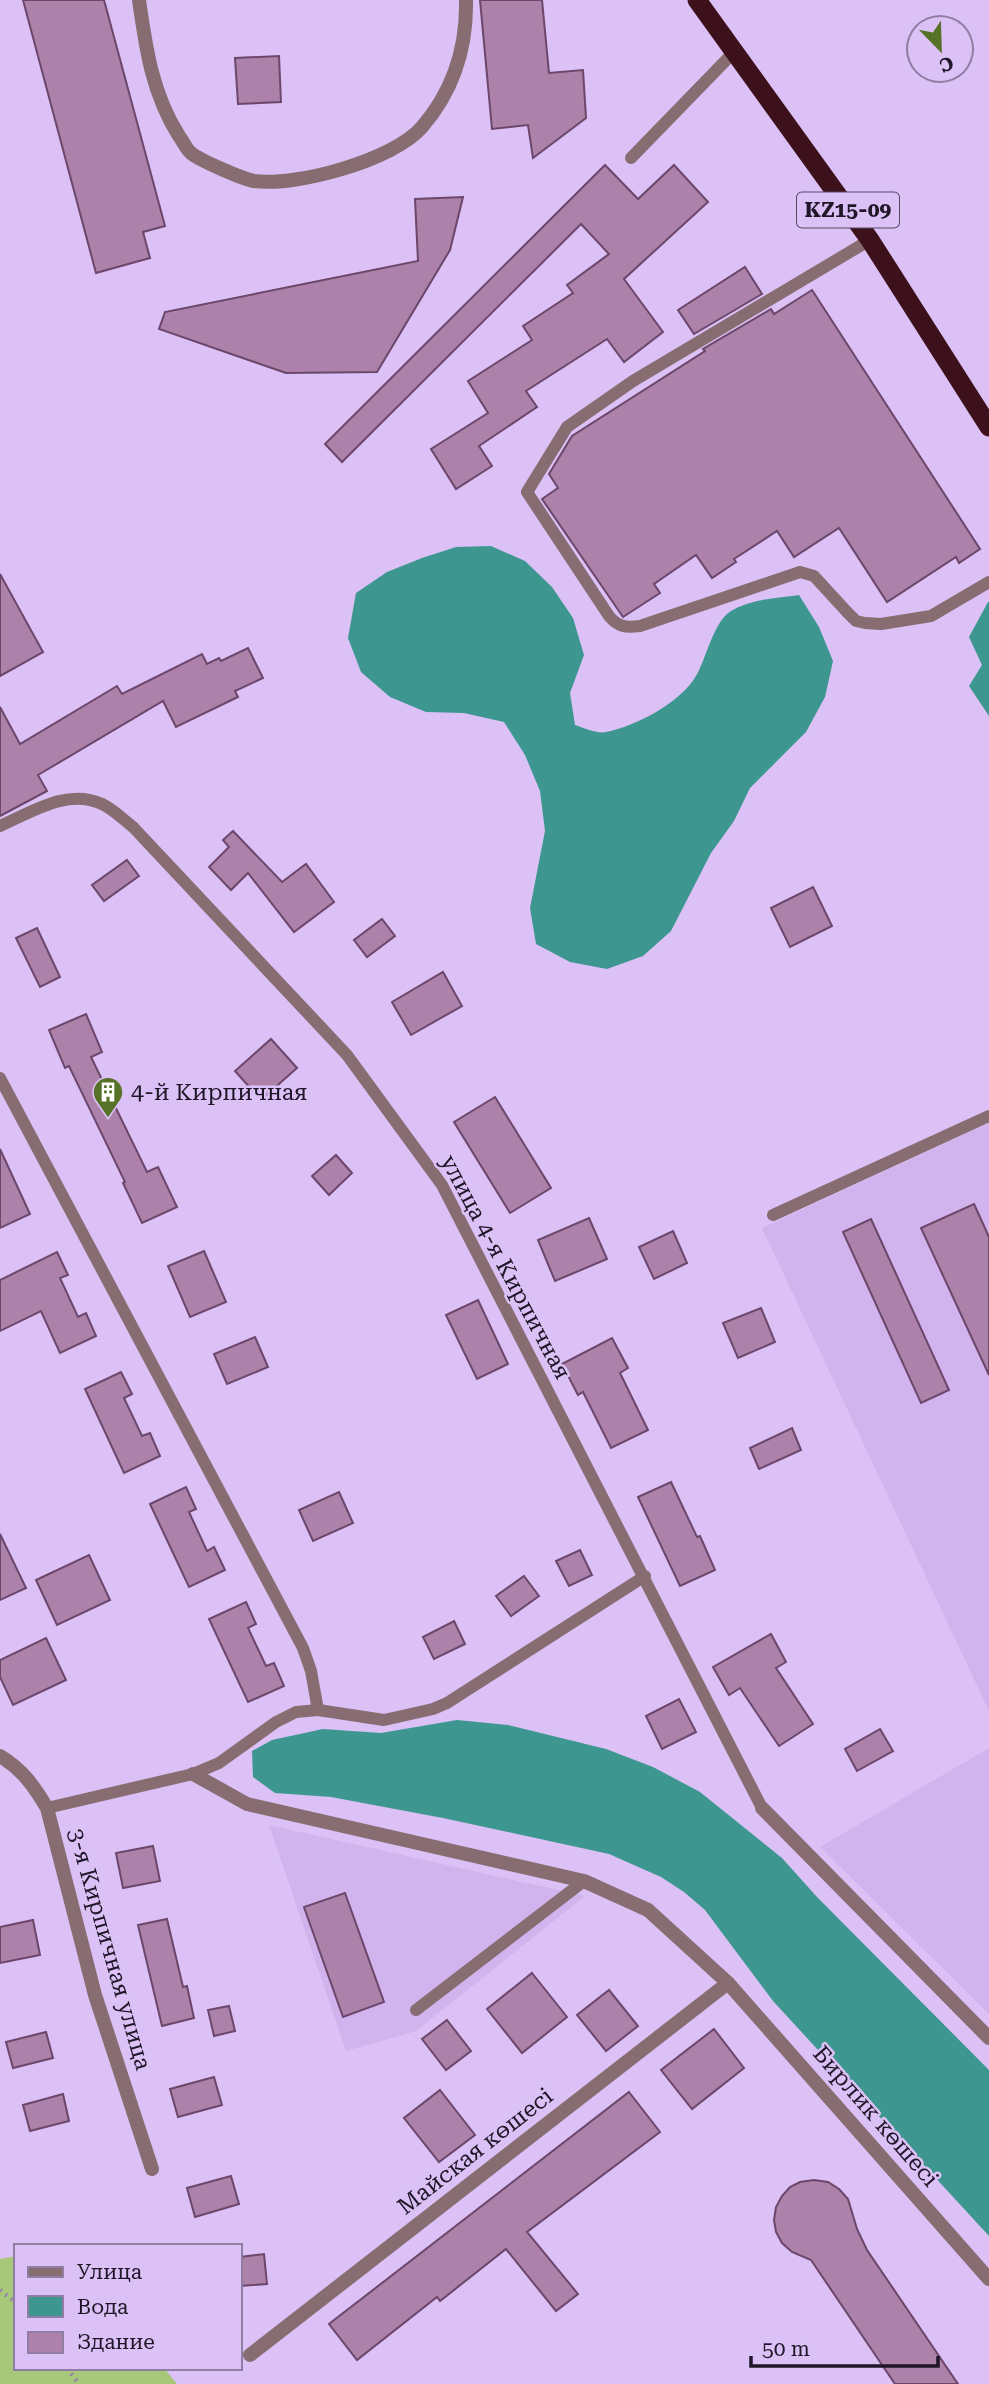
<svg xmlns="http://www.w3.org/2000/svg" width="989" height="2384" font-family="'Roboto Serif',serif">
	<rect width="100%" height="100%" fill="#dbc1f5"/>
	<!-- built -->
	<g fill="#d1b4ed">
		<path d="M989 1123V1711L762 1228Z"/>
		<path d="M989 1748V2014L820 1847Z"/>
		<path d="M269 1825 585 1896 416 2031 346 2051Z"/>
	</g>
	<!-- green -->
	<path fill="#a6c878" d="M16 2256V2368H164L177 2384H0V2259Z"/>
	<!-- water -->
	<g fill="#3d9790">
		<path d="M491 546 525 561 552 587 573 618 584 655 570 693 575 725C584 728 597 734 606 732 636 726 680 703 696 676 706 660 713 622 731 611 751 599 778 598 799 595L819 627 833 661 825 697 806 732 750 788 734 821 711 853 671 931 643 956 607 969 570 962 536 944 530 908 545 831 540 791 525 755 504 722 464 713 426 712 390 697 361 672 348 638 356 593 387 572 422 558 456 547Z"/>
		<path d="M988 602H989V716L969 686 982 665 969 637Z"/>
		<path d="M457 1720 508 1725 606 1749 653 1767 700 1792 782 1858 817 1897 989 2070V2236L773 2001 705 1910 684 1892 661 1877 609 1854 443 1818 331 1797 275 1793 253 1777 252 1751 272 1740 323 1729 381 1733Z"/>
	</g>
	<!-- building -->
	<g fill="#ac82aa" stroke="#6c466b" stroke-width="2">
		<path d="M23 0H104L165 226 143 232 150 258 96 273Z"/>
		<path d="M480 0H542L549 73 583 70 586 118 533 158 528 125 492 129Z"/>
		<path d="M279 56 281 102 238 104 235 58Z"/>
		<path d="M605 165 638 199 674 165 708 202 624 279 663 332 624 362 607 339 526 391 537 407 479 446 492 466 456 489 431 449 488 413 468 381 532 340 523 326 573 293 567 285 609 254 581 224 342 462 325 444Z"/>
		<path d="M463 197 450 250 377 372 286 373 159 329 165 312 418 261 415 199Z"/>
		<path d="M745 267 762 294 694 334 678 310Z"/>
		<path d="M812 290 980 549 959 563 956 557 887 602 839 528 794 557 777 531 734 559 736 562 712 578 696 555 654 584 660 593 623 617 542 499 558 488 549 474 572 436 705 351 703 349 771 309 774 314Z"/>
		<path d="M0 574 43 652 0 676Z"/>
		<path d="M248 648 263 678 235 691 238 697 176 727 163 701 38 775 47 791 0 816V707L20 744 117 686 122 694 202 654 207 664 219 658 221 661Z"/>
		<path d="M233 831 282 882 306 864 334 902 294 932 248 873 231 890 209 867 229 847 223 840Z"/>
		<path d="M127 860 139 876 104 901 92 885Z"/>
		<path d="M813 887 832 926 790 947 771 908Z"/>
		<path d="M382 919 395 936 367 957 354 940Z"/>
		<path d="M37 928 60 977 40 987 16 938Z"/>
		<path d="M443 972 462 1006 411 1035 392 1002Z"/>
		<path d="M86 1014 102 1052 91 1057 147 1172 158 1167 177 1207 142 1223 123 1183 125 1182 69 1066 65 1068 49 1030Z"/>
		<path d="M271 1039 297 1068 261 1100 235 1071Z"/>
		<path d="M495 1097 551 1188 510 1213 454 1122Z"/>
		<path d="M0 1149 30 1214 0 1228Z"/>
		<path d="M336 1155 352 1173 329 1195 312 1176Z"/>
		<path d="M974 1204 989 1237V1375L921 1228Z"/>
		<path d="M589 1218 607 1259 555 1281 538 1240Z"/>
		<path d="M871 1219 949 1390 921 1403 843 1232Z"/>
		<path d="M673 1231 687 1263 654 1279 639 1247Z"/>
		<path d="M204 1251 226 1302 190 1317 168 1266Z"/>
		<path d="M57 1252 68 1275 60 1278 78 1317 86 1313 96 1336 60 1353 41 1311 0 1331V1280Z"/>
		<path d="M478 1300 508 1364 477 1379 446 1315Z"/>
		<path d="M761 1308 775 1342 738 1358 723 1323Z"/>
		<path d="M255 1337 268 1367 227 1384 214 1354Z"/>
		<path d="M612 1338 628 1368 620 1373 648 1430 611 1448 583 1392 578 1395 562 1364Z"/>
		<path d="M121 1372 132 1394 124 1398 142 1436 150 1433 160 1456 124 1473 85 1389Z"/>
		<path d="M792 1428 801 1450 759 1469 750 1448Z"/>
		<path d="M671 1482 697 1537 700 1536 715 1570 680 1586 638 1497Z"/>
		<path d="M186 1487 196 1509 189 1512 207 1551 214 1547 225 1570 189 1587 150 1504Z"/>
		<path d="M339 1492 353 1523 313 1541 299 1510Z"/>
		<path d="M0 1534 26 1588 0 1600Z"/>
		<path d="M580 1550 592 1575 569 1586 556 1561Z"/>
		<path d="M89 1555 110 1600 57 1625 36 1580Z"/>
		<path d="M524 1576 539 1596 511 1616 496 1596Z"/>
		<path d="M246 1602 256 1624 248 1628 266 1666 274 1663 284 1686 248 1702 209 1619Z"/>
		<path d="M454 1621 465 1644 434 1659 423 1637Z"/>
		<path d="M771 1634 786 1662 776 1668 813 1724 779 1746 740 1688 729 1695 713 1667Z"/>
		<path d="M46 1638 66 1680 13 1705 0 1677V1660Z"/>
		<path d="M679 1699 696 1732 662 1749 646 1716Z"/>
		<path d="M880 1729 893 1751 857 1771 845 1749Z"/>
		<path d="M153 1846 160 1881 123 1888 116 1853Z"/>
		<path d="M345 1893 384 2002 343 2017 304 1907Z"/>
		<path d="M167 1919 183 1987 187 1986 194 2018 162 2026 138 1925Z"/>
		<path d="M33 1920 40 1955 0 1963V1927Z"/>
		<path d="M532 1973 567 2017 522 2053 487 2009Z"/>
		<path d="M609 1990 638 2026 606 2051 577 2015Z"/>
		<path d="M229 2006 235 2031 214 2036 208 2010Z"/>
		<path d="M447 2020 471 2051 446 2070 422 2039Z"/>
		<path d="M714 2029 744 2068 692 2109 661 2070Z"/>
		<path d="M46 2032 53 2058 13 2068 6 2042Z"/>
		<path d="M214 2077 222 2105 178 2117 170 2089Z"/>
		<path d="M440 2090 475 2135 439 2162 404 2118Z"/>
		<path d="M629 2092 660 2132 527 2232 578 2294 556 2311 506 2249 440 2301 437 2297 357 2360 329 2324Z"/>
		<path d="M63 2094 69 2121 30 2131 23 2105Z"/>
		<path d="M231 2176 239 2204 195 2217 187 2188Z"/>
		<path d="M814 2180 828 2182 839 2189 848 2199 857 2229 867 2250 958 2384H895L811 2260 792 2252 782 2243 776 2232 774 2220 776 2207 782 2196 790 2187 800 2182Z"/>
		<path d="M264 2254 267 2284 240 2286V2257Z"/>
	</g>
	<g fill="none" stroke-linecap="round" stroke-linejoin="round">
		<!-- path -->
		<g stroke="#9682aa" stroke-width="4.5" stroke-dasharray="2 5" stroke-linecap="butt">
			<path d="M0 2290 16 2303"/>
			<path d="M67 2368 79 2384"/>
		</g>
		<!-- service -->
		<g stroke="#876c71" stroke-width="12">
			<path d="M631 158 734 52"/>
			<path d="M870 240 633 381 567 427 527 492 609 616C618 627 626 628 640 626L800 572 814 576 847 612 856 621 865 623 881 624 931 616 989 582"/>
			<path d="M0 826C32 812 67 788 102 804 113 809 124 820 133 827L347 1055 442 1185 762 1808"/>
			<path d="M0 1078 303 1648 311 1671 318 1710"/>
			<path d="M773 1215 989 1116"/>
			<path d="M47 1808 193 1774 219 1763 276 1722 296 1712 318 1710 384 1720 433 1709 447 1703 645 1576"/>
			<path d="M416 2010 584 1881"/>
		</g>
		<!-- minor -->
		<g stroke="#876c71" stroke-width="14">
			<path d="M139 0C146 49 152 93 179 136 183 141 186 149 191 153 201 161 243 179 254 181 296 187 394 160 422 127 453 91 467 47 466 0"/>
			<path d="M0 1756C22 1769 34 1786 47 1808L95 1995 152 2169"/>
			<path d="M193 1774 247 1804 584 1881 648 1910 728 1983 989 2279"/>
			<path d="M762 1808 989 2038"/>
			<path d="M250 2355 728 1983"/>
		</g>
		<!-- trunk -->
		<path stroke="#3d111c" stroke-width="19" d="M697 0 870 240 989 427"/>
	</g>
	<!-- icons -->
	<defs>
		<g id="building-pin" transform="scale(1.575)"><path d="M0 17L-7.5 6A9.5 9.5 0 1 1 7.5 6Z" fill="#567227" stroke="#dbc1f5"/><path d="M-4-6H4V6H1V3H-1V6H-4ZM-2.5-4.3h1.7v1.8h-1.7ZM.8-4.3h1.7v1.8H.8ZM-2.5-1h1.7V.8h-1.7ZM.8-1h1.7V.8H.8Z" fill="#fff"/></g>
	</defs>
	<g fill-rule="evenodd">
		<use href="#building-pin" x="108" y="1092"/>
	</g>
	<g text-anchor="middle" stroke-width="5" stroke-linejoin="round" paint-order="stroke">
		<!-- shield labels -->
		<rect fill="#dbc1f5" stroke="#574966" stroke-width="2" x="797" y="192.5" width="102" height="35" rx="5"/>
		<g font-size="21" font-weight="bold" fill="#1f1628">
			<text x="848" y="217">KZ15-09</text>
		</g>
		<!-- poi labels -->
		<g font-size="23" fill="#1f1628" stroke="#dbc1f5" text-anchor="start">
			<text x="131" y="1100">4-й Кирпичная</text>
		</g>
		<!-- street labels -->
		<g font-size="23" fill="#1f1628" stroke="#dbc1f5">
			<text transform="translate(506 1267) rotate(62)" y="8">улица 4-я Кирпичная</text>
			<text transform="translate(110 1949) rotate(74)" y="8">3-я Кирпичная улица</text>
			<text transform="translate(876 2116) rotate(49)" y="8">Бирлик көшесі</text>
			<text transform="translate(475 2151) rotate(-38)" y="8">Майская көшесі</text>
		</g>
	</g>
	<!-- legend -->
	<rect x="14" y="2244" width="228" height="126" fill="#dbc1f5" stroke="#907da3" stroke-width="2"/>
	<rect x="28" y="2267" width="35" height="10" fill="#876c71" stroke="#907da3" stroke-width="2"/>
	<text x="77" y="2279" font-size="21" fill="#1f1628">Улица</text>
	<rect x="28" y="2296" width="35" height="21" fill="#3d9790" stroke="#907da3" stroke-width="2"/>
	<text x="77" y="2314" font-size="21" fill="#1f1628">Вода</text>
	<rect x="28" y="2332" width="35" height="21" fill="#ac82aa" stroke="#907da3" stroke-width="2"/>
	<text x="77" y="2349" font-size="21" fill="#1f1628">Здание</text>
	<!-- north arrow -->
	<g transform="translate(940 49) rotate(157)"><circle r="33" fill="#dbc1f5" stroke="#907da3" stroke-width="2"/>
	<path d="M0-5L12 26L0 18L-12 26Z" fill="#567227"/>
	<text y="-10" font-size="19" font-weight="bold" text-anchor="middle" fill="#1f1628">С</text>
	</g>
	<!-- scale -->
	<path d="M751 2356v10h187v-10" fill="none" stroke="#1f1628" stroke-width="3.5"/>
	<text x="762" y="2356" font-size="21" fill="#1f1628" stroke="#dbc1f5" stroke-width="5" paint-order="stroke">50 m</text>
</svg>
